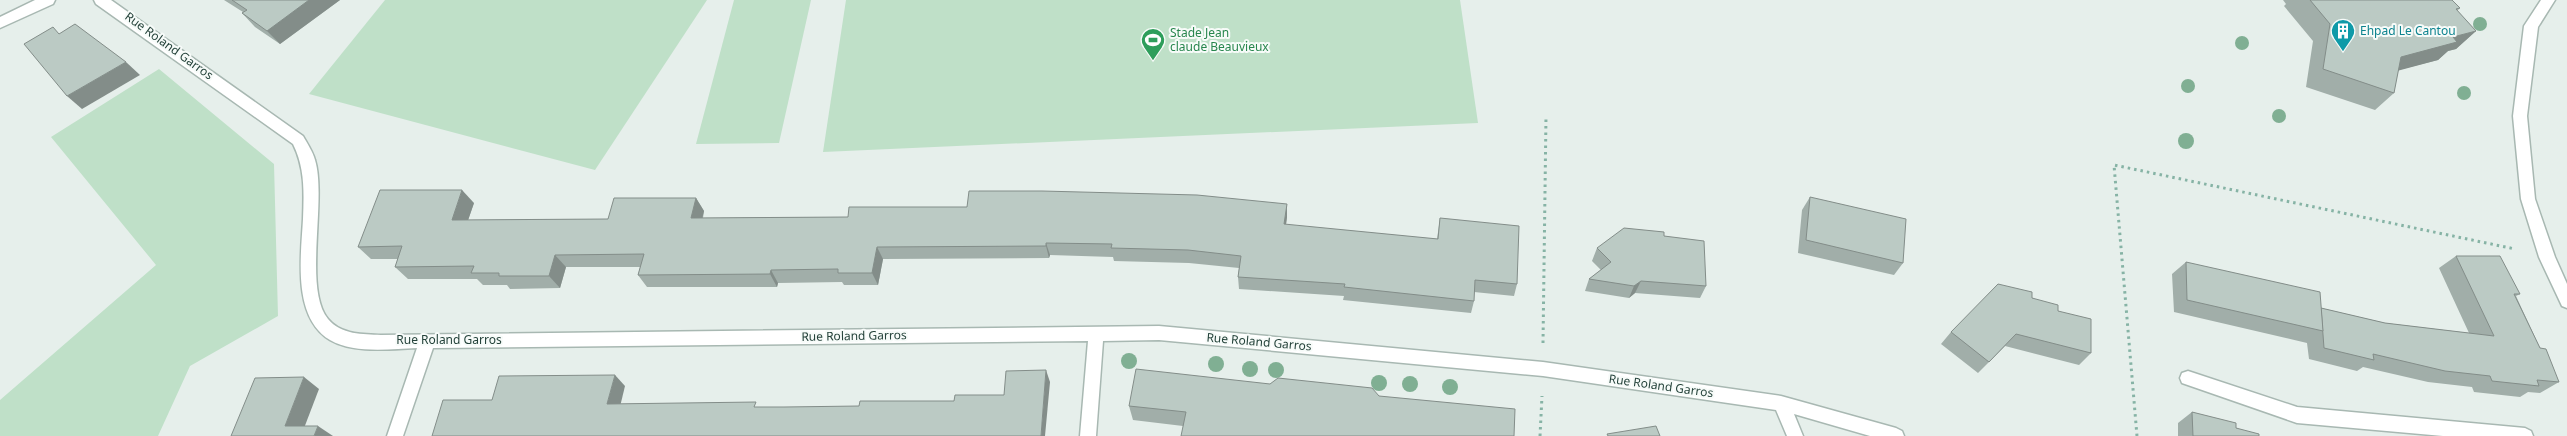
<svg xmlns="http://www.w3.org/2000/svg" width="2567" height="436" font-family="'Noto Sans',sans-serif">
	<rect width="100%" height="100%" fill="#e6efeb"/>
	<!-- green -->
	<g fill="#bfe0c8">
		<path d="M385 0H707L595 170 309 94Z"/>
		<path d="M734 0H811L779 143 696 144Z"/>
		<path d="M846 0H1460L1478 123 823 152Z"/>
		<path d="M159 69 274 164 278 316 190 366 158 436H0V400L156 265 51 137Z"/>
	</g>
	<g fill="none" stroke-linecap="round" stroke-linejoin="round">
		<!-- service casing -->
		<g stroke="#a8b8b2" stroke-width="3">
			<path id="service" d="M35 0H55L53 4 0 28V17Z"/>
		</g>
		<!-- minor casing -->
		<g stroke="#a8b8b2" stroke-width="3">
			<g id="minor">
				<path d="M94 0H111L303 136C307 143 313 152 315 160 327 199 303 289 328 319 341 335 363 334 381 335L1159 326 1543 362 1781 396 1896 428 1902 431 1904 436H1870L1794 414 1803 436H1787L1776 410 1543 376 1159 340 1103 341 1096 436H1080L1088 341 433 348 403 436H387L417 348C390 349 354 354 330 340 292 317 301 256 303 219 304 192 305 168 293 144L96 4Z"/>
				<path d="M2541 0H2555L2538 27 2527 116 2535 199 2555 257 2567 284V308L2562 306 2539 257 2521 199 2513 116 2524 26Z"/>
				<path d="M2188 371 2297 407 2525 428 2531 431 2533 436H2443L2297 423 2182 383 2180 378 2182 373Z"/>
			</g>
		</g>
		<!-- path -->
		<g stroke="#86b3a5" stroke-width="3" stroke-dasharray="2.5 4" stroke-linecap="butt">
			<path d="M1543 343 1546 116"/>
			<path d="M1540 436 1542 396"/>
			<path d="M2137 436 2114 165 2515 249"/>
		</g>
		<!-- service -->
		<use href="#service" fill="#fff" fill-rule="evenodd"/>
		<!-- minor -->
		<use href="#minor" fill="#fff" fill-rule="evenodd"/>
	</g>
	<!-- trees -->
	<g fill="#80af93">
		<circle cx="2480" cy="24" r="7"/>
		<circle cx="2242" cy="43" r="7"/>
		<circle cx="2188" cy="86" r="7"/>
		<circle cx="2464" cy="93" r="7"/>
		<circle cx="2279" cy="116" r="7"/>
		<circle cx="2186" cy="141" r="8"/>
		<circle cx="1129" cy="361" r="8"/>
		<circle cx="1216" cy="364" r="8"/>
		<circle cx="1250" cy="369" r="8"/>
		<circle cx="1276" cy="370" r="8"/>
		<circle cx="1379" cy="383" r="8"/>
		<circle cx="1410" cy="384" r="8"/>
		<circle cx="1450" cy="387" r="8"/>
	</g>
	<!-- wall -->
	<g fill="#a1aea9">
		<path d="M224 0H340L280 44 255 27 242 13 243 12Z"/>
		<path d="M2283 0H2452L2460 8 2457 11 2476 31 2456 49 2448 51 2438 60 2398 70 2394 93 2375 110 2306 87 2313 41 2284 6 2286 4Z"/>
		<path d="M1810 197 1903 263 1894 275 1798 253 1802 210Z"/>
		<path d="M696 198 704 211 703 218 848 217 967 207 1287 204V217L1286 225 1437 239 1440 218 1517 284 1514 296 1474 292V301L1471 313 1343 300 1344 296 1239 289 1238 277 1239 268 1189 263 1114 261 1113 257 1050 255 1049 258 883 259 878 285H844L842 282 778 283 777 287H647L638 275 640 267H566L560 288 510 289 507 285H483L477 279H408L395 267 398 259H371L358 247 474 203 468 220 608 219Z"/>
		<path d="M1664 236 1706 286 1700 298 1635 293 1629 298 1585 291 1589 279 1601 270 1592 261 1597 248Z"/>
		<path d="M2456 256 2520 294 2516 296 2540 348 2559 382 2540 393 2528 392 2520 397 2474 392 2472 387 2428 382 2363 367 2357 371 2309 359 2307 343 2174 312 2172 274 2186 262 2321 308 2385 323 2469 333 2439 268Z"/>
		<path d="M2032 298 2058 311 2091 353 2079 365 2005 346 1978 373 1941 344 1951 332Z"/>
		<path d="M1270 384 1379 396 1183 426 1133 420 1129 406Z"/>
		<path d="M2192 412 2236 428 2259 436H2178V423Z"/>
	</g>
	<!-- shaded-wall -->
	<g fill="#838d89">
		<path d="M309 0H340L280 44 267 31Z"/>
		<path d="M2476 31 2456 49 2448 51 2438 60 2382 75 2401 57 2453 37Z"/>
		<path d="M126 62 140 75 82 109 67 96Z"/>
		<path d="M462 190 474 203 464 232 452 220Z"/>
		<path d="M696 198 704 211 699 231 691 218Z"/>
		<path d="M1287 204V217L1284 237V224Z"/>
		<path d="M1046 243 1050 255 1049 258 1046 246Z"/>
		<path d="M877 247 883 259 878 285 872 273Z"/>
		<path d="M555 255 566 267 560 288 549 276Z"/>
		<path d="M771 270 778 283 777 287 770 274Z"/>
		<path d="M1641 281 1635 293 1629 298 1634 286Z"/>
		<path d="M1046 370 1050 382 1045 436H1041Z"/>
		<path d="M615 375 625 386 618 415 607 404Z"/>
		<path d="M304 377 319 389 301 436 285 426Z"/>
		<path d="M318 426 333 436H314Z"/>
	</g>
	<!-- building -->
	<g fill="#bbcac4" stroke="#838d89">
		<path d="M232 0H309L267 31 242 13 247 10Z"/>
		<path d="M2310 0H2452L2460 8 2456 9 2476 31 2453 37 2457 42 2401 57 2394 93 2323 69 2330 24Z"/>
		<path d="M75 24 126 62 67 96 24 44 53 27 59 34Z"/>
		<path d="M380 190H462L452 220 608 219 614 198H696L691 218 848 217 849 207H967L969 191H1042L1197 195 1287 204 1284 224 1438 239 1440 218 1519 226 1517 284 1475 280 1474 301 1344 287 1345 284 1238 277 1241 256 1188 250 1111 248 1112 244 1046 243V246L877 247 872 273H838V269L771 270 770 274 638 275 644 254 555 255 549 276H499V273H471L474 266 395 267 402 246 358 247Z"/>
		<path d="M1810 197 1906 219 1903 263 1806 240Z"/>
		<path d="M1624 228 1664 232V236L1704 241 1706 286 1641 281 1634 286 1589 279 1611 262 1597 248Z"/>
		<path d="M2456 256H2500L2520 294H2514L2540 348 2546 349 2559 382 2537 380 2539 386 2492 381 2490 376 2445 371 2373 354 2374 360 2324 348 2321 308 2385 323 2494 336Z"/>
		<path d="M2186 262 2320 292 2323 331 2187 300Z"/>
		<path d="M1998 284 2032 292V298L2058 305V311L2091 319V353L2016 334 1989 362 1951 332Z"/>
		<path d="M1136 369 1270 384 1278 378 1372 388 1379 396 1515 409 1514 436H1181L1186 412 1129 406Z"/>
		<path d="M1046 370 1041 436H432L443 400H492L499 376 615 375 607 404 756 402 754 407H784L859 406 860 401H954L955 395H1004L1006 371Z"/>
		<path d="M304 377 285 426H318L314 436H231L255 378Z"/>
		<path d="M2192 412 2236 423V428L2259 434V436H2193Z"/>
		<path d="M1656 426 1660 436H1608L1607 434Z"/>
	</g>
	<!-- icons -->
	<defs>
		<g id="building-pin" transform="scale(1.25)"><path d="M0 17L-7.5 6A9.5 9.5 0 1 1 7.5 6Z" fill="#0f9aa8" stroke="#f7fbf9"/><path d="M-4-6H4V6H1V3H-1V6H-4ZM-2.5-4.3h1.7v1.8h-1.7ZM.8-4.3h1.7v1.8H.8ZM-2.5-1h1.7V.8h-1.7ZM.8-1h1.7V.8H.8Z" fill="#fff"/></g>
		<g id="stadium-pin" transform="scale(1.25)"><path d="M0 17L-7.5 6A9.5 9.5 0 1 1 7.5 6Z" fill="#2e9e5b" stroke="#f7fbf9"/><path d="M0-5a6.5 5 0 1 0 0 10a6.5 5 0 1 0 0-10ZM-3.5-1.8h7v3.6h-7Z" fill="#fff"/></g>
	</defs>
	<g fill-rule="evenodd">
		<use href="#building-pin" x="2343" y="31"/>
		<use href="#stadium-pin" x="1153" y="40"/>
	</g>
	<g text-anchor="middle" stroke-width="4" stroke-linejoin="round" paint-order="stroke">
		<!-- culture labels -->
		<g font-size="12" fill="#0d838f" stroke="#f7fbf9" text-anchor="start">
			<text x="2360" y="35">Ehpad Le Cantou</text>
		</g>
		<!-- leisure labels -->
		<g font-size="12" fill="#27864d" stroke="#f7fbf9" text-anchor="start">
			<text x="1170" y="37">Stade Jean<tspan x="1170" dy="14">claude Beauvieux</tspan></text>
		</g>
		<!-- street labels -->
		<g font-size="12" fill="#24423a" stroke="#f7fbf9">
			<text transform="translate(169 46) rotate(36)" y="4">Rue Roland Garros</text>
			<text transform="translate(854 336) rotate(-1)" y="4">Rue Roland Garros</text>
			<text x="449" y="344">Rue Roland Garros</text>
			<text transform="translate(1259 342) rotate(5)" y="4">Rue Roland Garros</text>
			<text transform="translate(1661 386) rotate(8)" y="4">Rue Roland Garros</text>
		</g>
	</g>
</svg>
